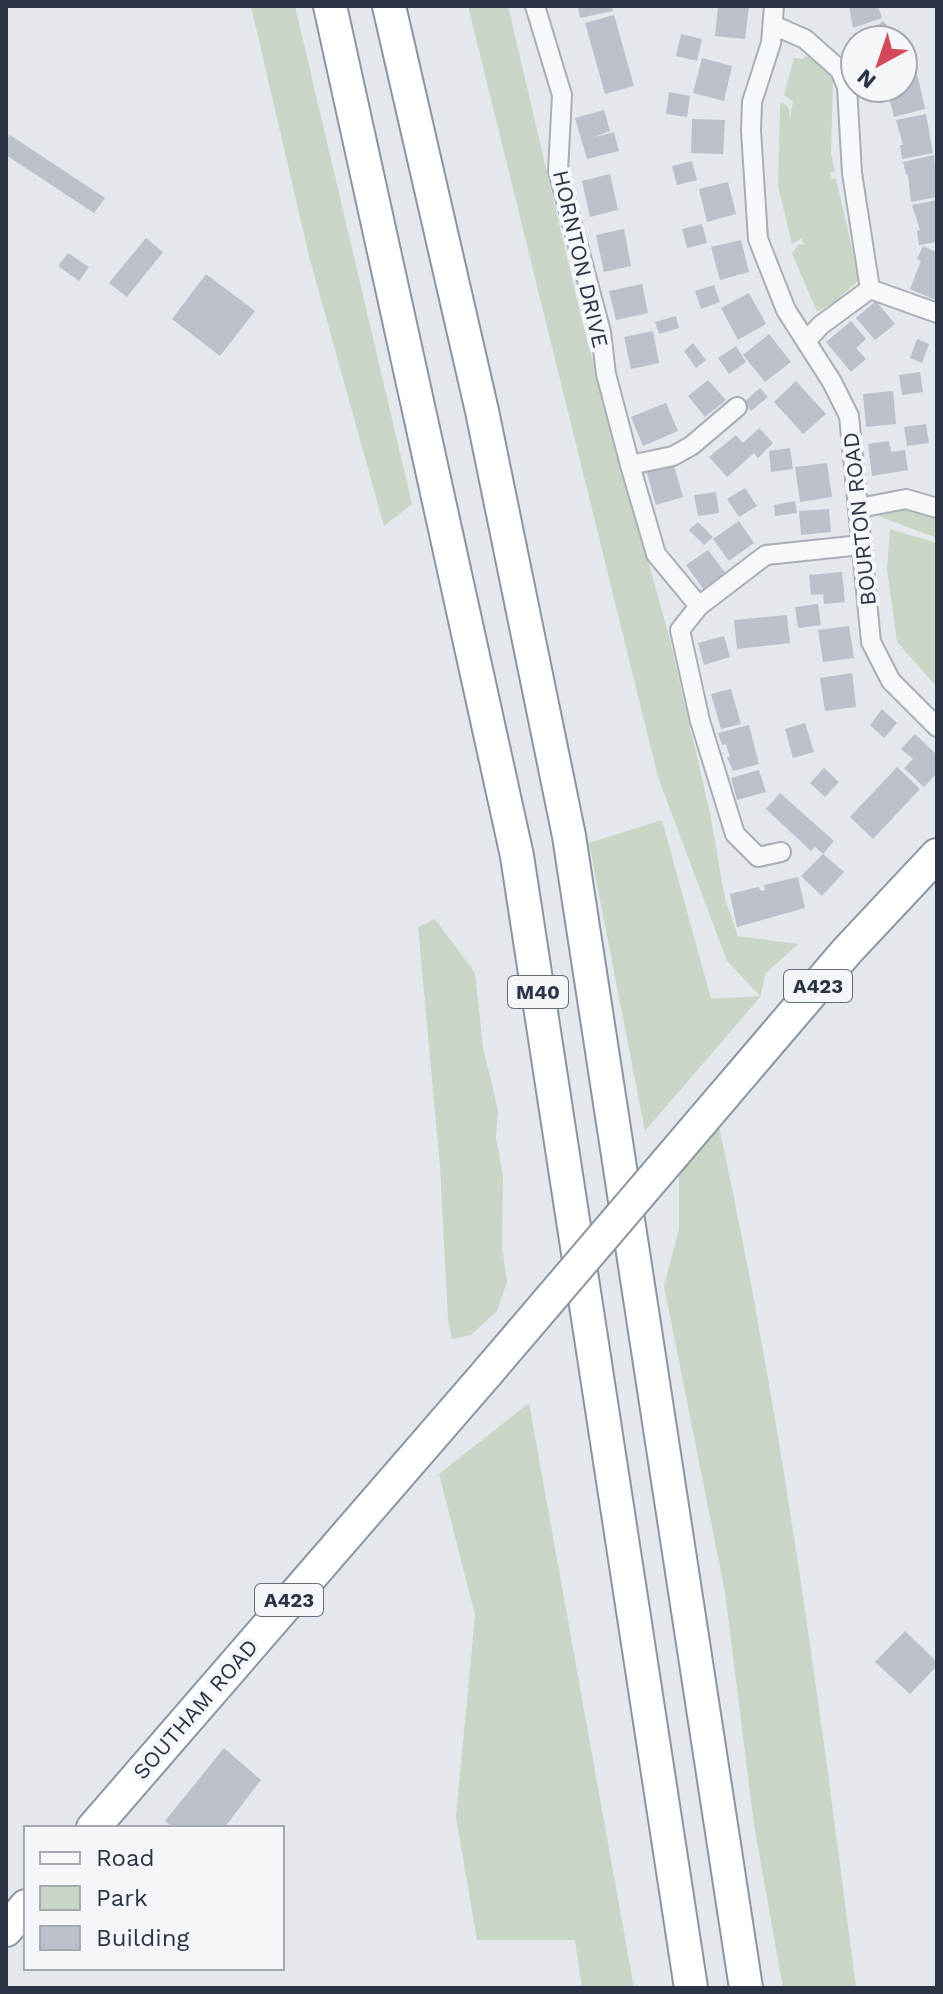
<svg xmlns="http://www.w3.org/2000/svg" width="943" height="1994" font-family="'Work Sans',sans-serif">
	<rect width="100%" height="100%" fill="#e4e7ec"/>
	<!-- green -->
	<g fill="#c9d6c5">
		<path d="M251 6H295L412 504 384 526 309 256Z"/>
		<path d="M468 6H508L581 317 670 640 710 813 725 899 738 936 798 944 765 974 761 996 645 1131 589 843 662 820 711 999 760 996 727 961 658 777Z"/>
		<path d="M805 56 815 60 833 79 831 154 835 171 830 173 832 179 836 178 859 280 836 301 817 312 792 253 799 244 804 245 802 238 792 244 778 186 780 106 782 102 789 108 790 120 793 101 784 95 794 58 804 59Z"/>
		<path d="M902 506 933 511 937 520V538L878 516Z"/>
		<path d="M890 529 937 543V687L897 642 887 570Z"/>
		<path d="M435 919 475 973 483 1048 498 1110 496 1137 503 1177 502 1247 507 1282 497 1311 471 1335 452 1339 448 1319 440 1166 418 927Z"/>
		<path d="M719 1127C781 1411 819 1700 856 1988H783L754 1825 725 1592 664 1286 679 1229V1174Z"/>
		<path d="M529 1403 634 1988H582L575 1940H477L456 1817 475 1615 439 1474Z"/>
	</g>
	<!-- building -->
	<g fill="#bbc0ca">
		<path d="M578 6H612L613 11 580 18Z"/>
		<path d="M718 6H749L745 39 715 36Z"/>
		<path d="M849 6H878L882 18 853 28Z"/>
		<path d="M614 15 634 86 605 94 585 23Z"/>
		<path d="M883 21 899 40H859Z"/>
		<path d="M681 34 702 39 697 61 676 56Z"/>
		<path d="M702 58 732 66 724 101 693 93Z"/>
		<path d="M916 69 925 109 894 117 890 101 894 100 891 88H903V72Z"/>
		<path d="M669 92 690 96 687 117 666 114Z"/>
		<path d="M604 110 610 131 592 138 614 132 619 151 587 159 575 118Z"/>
		<path d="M926 114 933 153 902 159 900 145H903L896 120Z"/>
		<path d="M692 119 725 120 723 154 691 153Z"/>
		<path d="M10 135 105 198 94 213 6 155V141Z"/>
		<path d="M934 155 937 197 911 202 908 175 906 174 903 162Z"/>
		<path d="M692 161 697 180 677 185 672 166Z"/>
		<path d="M610 174 618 210 590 217 582 181Z"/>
		<path d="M728 182 736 214 707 222 699 189Z"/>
		<path d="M937 200V242L919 245 917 231 920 230 912 205Z"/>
		<path d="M702 224 707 243 687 248 682 229Z"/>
		<path d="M624 229 631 266 604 272 596 235Z"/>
		<path d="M146 238 163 252 127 297 109 283Z"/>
		<path d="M741 240 749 272 720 280 711 247Z"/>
		<path d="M923 246 937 252 935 300 910 289 921 261 917 259Z"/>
		<path d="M68 253 89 267 79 281 58 266Z"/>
		<path d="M206 274 255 311 220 356 172 319Z"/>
		<path d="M642 284 648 313 616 320 609 291Z"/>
		<path d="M714 285 720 302 701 309 695 291Z"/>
		<path d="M749 293 766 324 738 340 721 308Z"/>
		<path d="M876 301 895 324 875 340 856 318Z"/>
		<path d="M676 316 679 328 659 334 655 322Z"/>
		<path d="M851 321 866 339 856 348 866 359 851 372 826 342Z"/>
		<path d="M653 331 659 363 631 369 624 337Z"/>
		<path d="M769 334 791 362 765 382 743 355Z"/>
		<path d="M917 339 929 344 922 363 910 358Z"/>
		<path d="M693 343 706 360 696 368 684 351Z"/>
		<path d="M736 346 746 362 729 374 718 358Z"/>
		<path d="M920 372 923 392 902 395 899 375Z"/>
		<path d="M708 380 726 400 705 417 688 396Z"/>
		<path d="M796 381 826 414 803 434 774 402Z"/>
		<path d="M760 388 768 397 751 411 744 402Z"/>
		<path d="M893 391 896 424 866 427 863 394Z"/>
		<path d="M666 403 678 431 643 446 631 417Z"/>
		<path d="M926 424 929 443 907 446 904 427Z"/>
		<path d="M759 428 773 443 758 458 754 453 727 477 709 457 736 435 743 443Z"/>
		<path d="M889 441 891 452 905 450 908 470 872 476 868 444Z"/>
		<path d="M790 448 793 469 771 472 769 451Z"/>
		<path d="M673 462 683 497 656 505 646 470Z"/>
		<path d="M827 463 832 497 800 502 795 467Z"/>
		<path d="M745 488 757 506 739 517 727 499Z"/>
		<path d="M716 492 719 513 698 516 694 495Z"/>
		<path d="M795 501 797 513 775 516 774 505Z"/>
		<path d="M829 509 831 532 801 535 799 511Z"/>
		<path d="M739 521 754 543 729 561 713 539Z"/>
		<path d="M698 522 713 537 704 545 689 530Z"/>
		<path d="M708 550 726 574 704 590 686 565Z"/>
		<path d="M842 572 845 602 824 604 823 594 811 595 809 575Z"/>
		<path d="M818 604 821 625 798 628 795 607Z"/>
		<path d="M787 615 790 643 737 649 734 620Z"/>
		<path d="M849 626 854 658 823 662 818 630Z"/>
		<path d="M724 636 730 657 704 665 698 643Z"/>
		<path d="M852 673 856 707 825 711 820 678Z"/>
		<path d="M731 689 741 724 721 729 711 694Z"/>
		<path d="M882 709 897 723 884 738 870 725Z"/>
		<path d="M805 723 814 752 793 758 785 729Z"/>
		<path d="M749 725 759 764 733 771 727 757H730L726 744 722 745 718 733Z"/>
		<path d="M915 734 937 755V773L924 787 904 768 913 759 901 749Z"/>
		<path d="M897 767 920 789 873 839 850 817Z"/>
		<path d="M824 768 839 782 825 797 810 783Z"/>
		<path d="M759 770 766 792 737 800 731 778Z"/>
		<path d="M780 793 834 841 823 854 815 847 811 851 766 809Z"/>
		<path d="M823 854 844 872 822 896 801 876Z"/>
		<path d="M798 877 805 908 737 927 730 894 758 887 761 891 765 890 764 885Z"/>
		<path d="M905 1631 937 1662V1666L910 1694 875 1662Z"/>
		<path d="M224 1748 261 1780 224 1828H174L165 1821Z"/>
	</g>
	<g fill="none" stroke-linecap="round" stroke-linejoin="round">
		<!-- street casing -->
		<g stroke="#a9aeb7" stroke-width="22">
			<g id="street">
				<path d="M535 6 562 95 558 171 601 332 606 374 630 465 656 554 699 606 766 555 861 545"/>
				<path d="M774 6 771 43 752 102 751 131 758 239 786 310 832 382 849 416 871 642 891 681 937 727"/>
				<path d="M773 25 805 39 840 70 847 87 852 173 870 289"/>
				<path d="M806 341 821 325 870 289 937 313"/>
				<path d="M630 465 673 456 691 446 737 407"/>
				<path d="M859 508 906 499 937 508"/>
				<path d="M699 606 680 630 700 721 735 834 758 857 781 852"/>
			</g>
		</g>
		<!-- highway casing -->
		<g stroke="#8b94a3" stroke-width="36">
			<g id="highway">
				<path d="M330 6 517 856 691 1988"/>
				<path d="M389 6 482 411 569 836 746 1988"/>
				<path d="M702 1121 847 951 937 855"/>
				<path d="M93 1828 487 1373"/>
				<path d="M6 1930 26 1906"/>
			</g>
		</g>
		<!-- street -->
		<use href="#street" stroke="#f7f8fa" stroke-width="18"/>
		<!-- highway -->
		<use href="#highway" stroke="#fff" stroke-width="32"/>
		<!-- highway-bridge casing -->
		<g stroke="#8b94a3" stroke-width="36" stroke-linecap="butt">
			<path id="highway-bridge" d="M487 1373 702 1121"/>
		</g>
		<!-- highway-bridge -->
		<use href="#highway-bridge" stroke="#fff" stroke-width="32"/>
	</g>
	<g text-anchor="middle" stroke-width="8" stroke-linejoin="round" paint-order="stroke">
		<!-- shield labels -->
		<g fill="#f4f6f9" stroke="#676e7b" stroke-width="2">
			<rect x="784" y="970" width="68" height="32" rx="6"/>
			<rect x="508" y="976" width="60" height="32" rx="6"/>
			<rect x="255" y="1584" width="68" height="32" rx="6"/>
		</g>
		<g font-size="20" font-weight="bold" fill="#2b3445">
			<text x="818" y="993">A423</text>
			<text x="538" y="999">M40</text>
			<text x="289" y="1607">A423</text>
		</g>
		<!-- street labels -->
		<g font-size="22" fill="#2b3445" stroke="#f4f6f9">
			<text transform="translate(581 259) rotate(77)" y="8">HORNTON DRIVE</text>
			<text transform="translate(859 519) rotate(-96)" y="8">BOURTON ROAD</text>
			<text transform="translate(195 1709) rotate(-49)" y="8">SOUTHAM ROAD</text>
		</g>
	</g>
	<!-- border -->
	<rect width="943" height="1994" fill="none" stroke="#2b3445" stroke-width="16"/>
	<!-- legend -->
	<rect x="24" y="1826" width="260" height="144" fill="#f4f6f9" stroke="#a4a8b1" stroke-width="2"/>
	<rect x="40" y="1852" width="40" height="12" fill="#f7f8fa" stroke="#a4a8b1" stroke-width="2"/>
	<text x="96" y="1866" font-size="24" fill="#2b3445">Road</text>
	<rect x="40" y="1886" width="40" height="24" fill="#c9d6c5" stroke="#a4a8b1" stroke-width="2"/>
	<text x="96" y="1906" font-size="24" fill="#2b3445">Park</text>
	<rect x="40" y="1926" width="40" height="24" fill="#bbc0ca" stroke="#a4a8b1" stroke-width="2"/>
	<text x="96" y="1946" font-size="24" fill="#2b3445">Building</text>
	<!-- north arrow -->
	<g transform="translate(879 64) rotate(220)"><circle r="38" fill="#f4f6f9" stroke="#a4a8b1" stroke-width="2"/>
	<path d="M0-6L14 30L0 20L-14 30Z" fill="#d1495b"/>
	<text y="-12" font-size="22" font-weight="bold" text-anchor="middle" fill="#2b3445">N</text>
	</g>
</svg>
